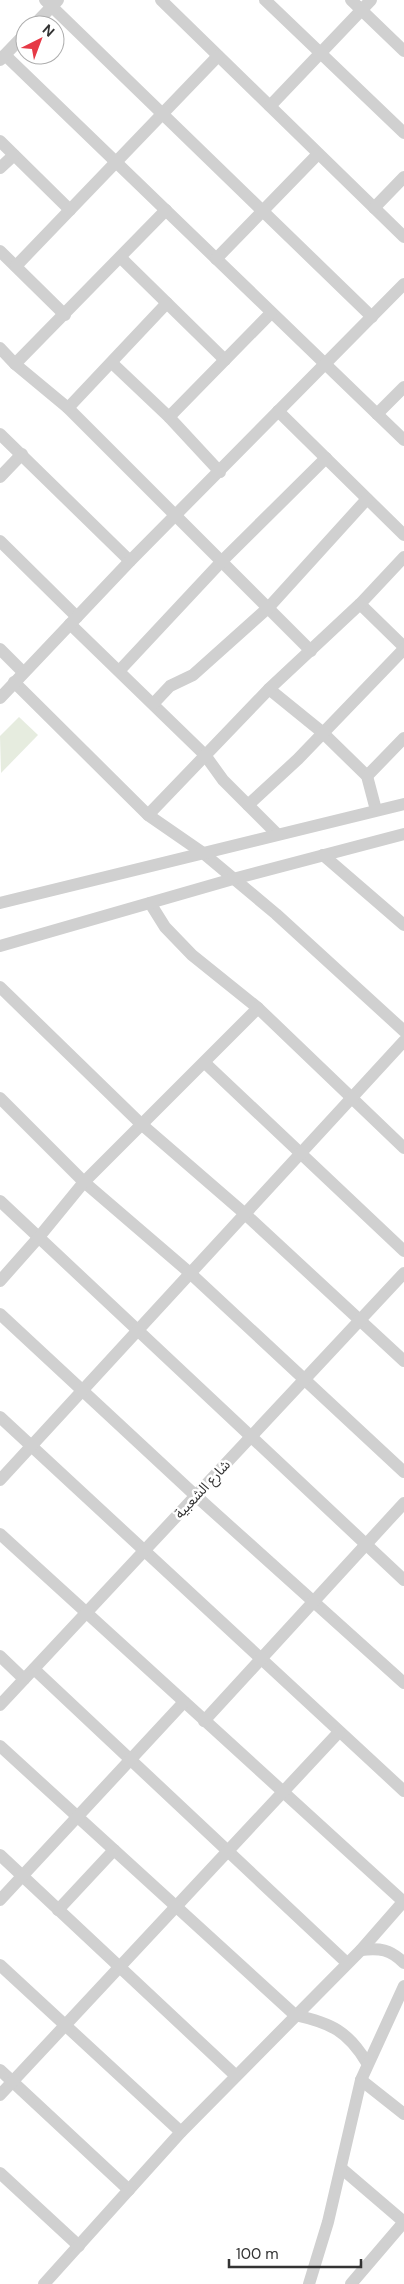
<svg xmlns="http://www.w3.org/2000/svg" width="404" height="2284" font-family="'DM Sans','Noto Sans Arabic',sans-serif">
	<rect width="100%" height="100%" fill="#fff"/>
	<!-- green -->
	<path fill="#e6ecdf" d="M19 717 38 735 1 773 0 736Z"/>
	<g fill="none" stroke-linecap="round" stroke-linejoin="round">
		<!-- minor -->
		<g stroke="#d0d0d0" stroke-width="12">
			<path d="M45 0 372 317"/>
			<path d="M161 0 404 237"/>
			<path d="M265 0 404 133"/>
			<path d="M351 0 404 51"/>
			<path d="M34 25 58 0"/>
			<path d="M5 55 404 440"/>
			<path d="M0 60 25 34"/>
			<path d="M270 106 371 0"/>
			<path d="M0 141 70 210"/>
			<path d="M0 168 14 155"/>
			<path d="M374 208 404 177"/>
			<path d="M0 251 65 315"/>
			<path d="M121 258 225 360"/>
			<path d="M216 259 318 154"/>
			<path d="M16 266 218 56"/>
			<path d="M0 348 15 364 68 408 311 651"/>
			<path d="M112 363 169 417 220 472"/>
			<path d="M15 364 166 210"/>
			<path d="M68 408 167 303"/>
			<path d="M278 411 404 535"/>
			<path d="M377 414 404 387"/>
			<path d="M169 417 271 313"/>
			<path d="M0 434 130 561"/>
			<path d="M0 477 22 454"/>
			<path d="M0 541 77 617"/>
			<path d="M360 604 404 647"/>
			<path d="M70 624 205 755 223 780 277 834"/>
			<path d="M0 649 23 672"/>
			<path d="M120 670 221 562 326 458"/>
			<path d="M14 682 148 815 203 853 276 914 404 1031"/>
			<path d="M269 689 322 732 367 776 376 810"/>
			<path d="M0 698 130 561 404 284"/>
			<path d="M154 703 170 686 193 675 269 607 367 499"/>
			<path d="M367 776 404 738"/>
			<path d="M248 805 298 759 404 649"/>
			<path d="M148 815 269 689 360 604 404 557"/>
			<path d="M323 855 404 925"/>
			<path d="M0 903 404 804"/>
			<path d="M150 903 165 927 192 955 258 1008 404 1148"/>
			<path d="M0 946 233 879 404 834"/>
			<path d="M0 987 140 1123 244 1213 404 1361"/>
			<path d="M205 1063 404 1251"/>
			<path d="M0 1098 84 1182 190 1273 404 1472"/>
			<path d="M0 1201 404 1580"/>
			<path d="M0 1281 39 1237 84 1182 258 1008"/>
			<path d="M0 1314 196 1496 404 1683"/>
			<path d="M0 1417 404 1791"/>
			<path d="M0 1480 404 1041"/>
			<path d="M0 1534 404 1902"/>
			<path d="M0 1656 24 1679"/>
			<path d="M34 1669 347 1963"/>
			<path d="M0 1705 404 1273"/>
			<path d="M204 1721 404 1503"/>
			<path d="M0 1746 295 2015C331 2023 348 2031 367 2063"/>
			<path d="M0 1855 235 2075"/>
			<path d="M0 1900 184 1702"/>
			<path d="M58 1910 114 1850"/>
			<path d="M361 1950C380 1948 390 1949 404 1963"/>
			<path d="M0 1965 181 2132"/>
			<path d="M0 2070 129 2190"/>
			<path d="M361 2080 404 2114"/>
			<path d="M0 2095 339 1732"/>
			<path d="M341 2168 404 2222"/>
			<path d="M0 2173 79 2246"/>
			<path d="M44 2284 181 2132 361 1950 403 1902"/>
			<path d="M309 2284 328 2222 361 2080 404 1986"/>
			<path d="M351 2284 404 2222"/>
		</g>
	</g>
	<g text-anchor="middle" stroke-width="5" stroke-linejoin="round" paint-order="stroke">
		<!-- street labels -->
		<g font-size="14" fill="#333" stroke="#fff">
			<text transform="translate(202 1489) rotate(-47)" y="5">شارع الشعبية</text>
		</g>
	</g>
	<!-- north arrow -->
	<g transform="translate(40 40) rotate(42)"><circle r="24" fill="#ffffff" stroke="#adadad"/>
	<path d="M0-4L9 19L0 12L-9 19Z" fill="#e63946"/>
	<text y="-8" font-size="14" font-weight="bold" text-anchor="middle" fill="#333333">N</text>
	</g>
	<!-- scale -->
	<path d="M229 2259v8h132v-8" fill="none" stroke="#333333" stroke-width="2.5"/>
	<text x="236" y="2259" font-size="15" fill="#333333" stroke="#ffffff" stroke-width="4" paint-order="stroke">100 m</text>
</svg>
